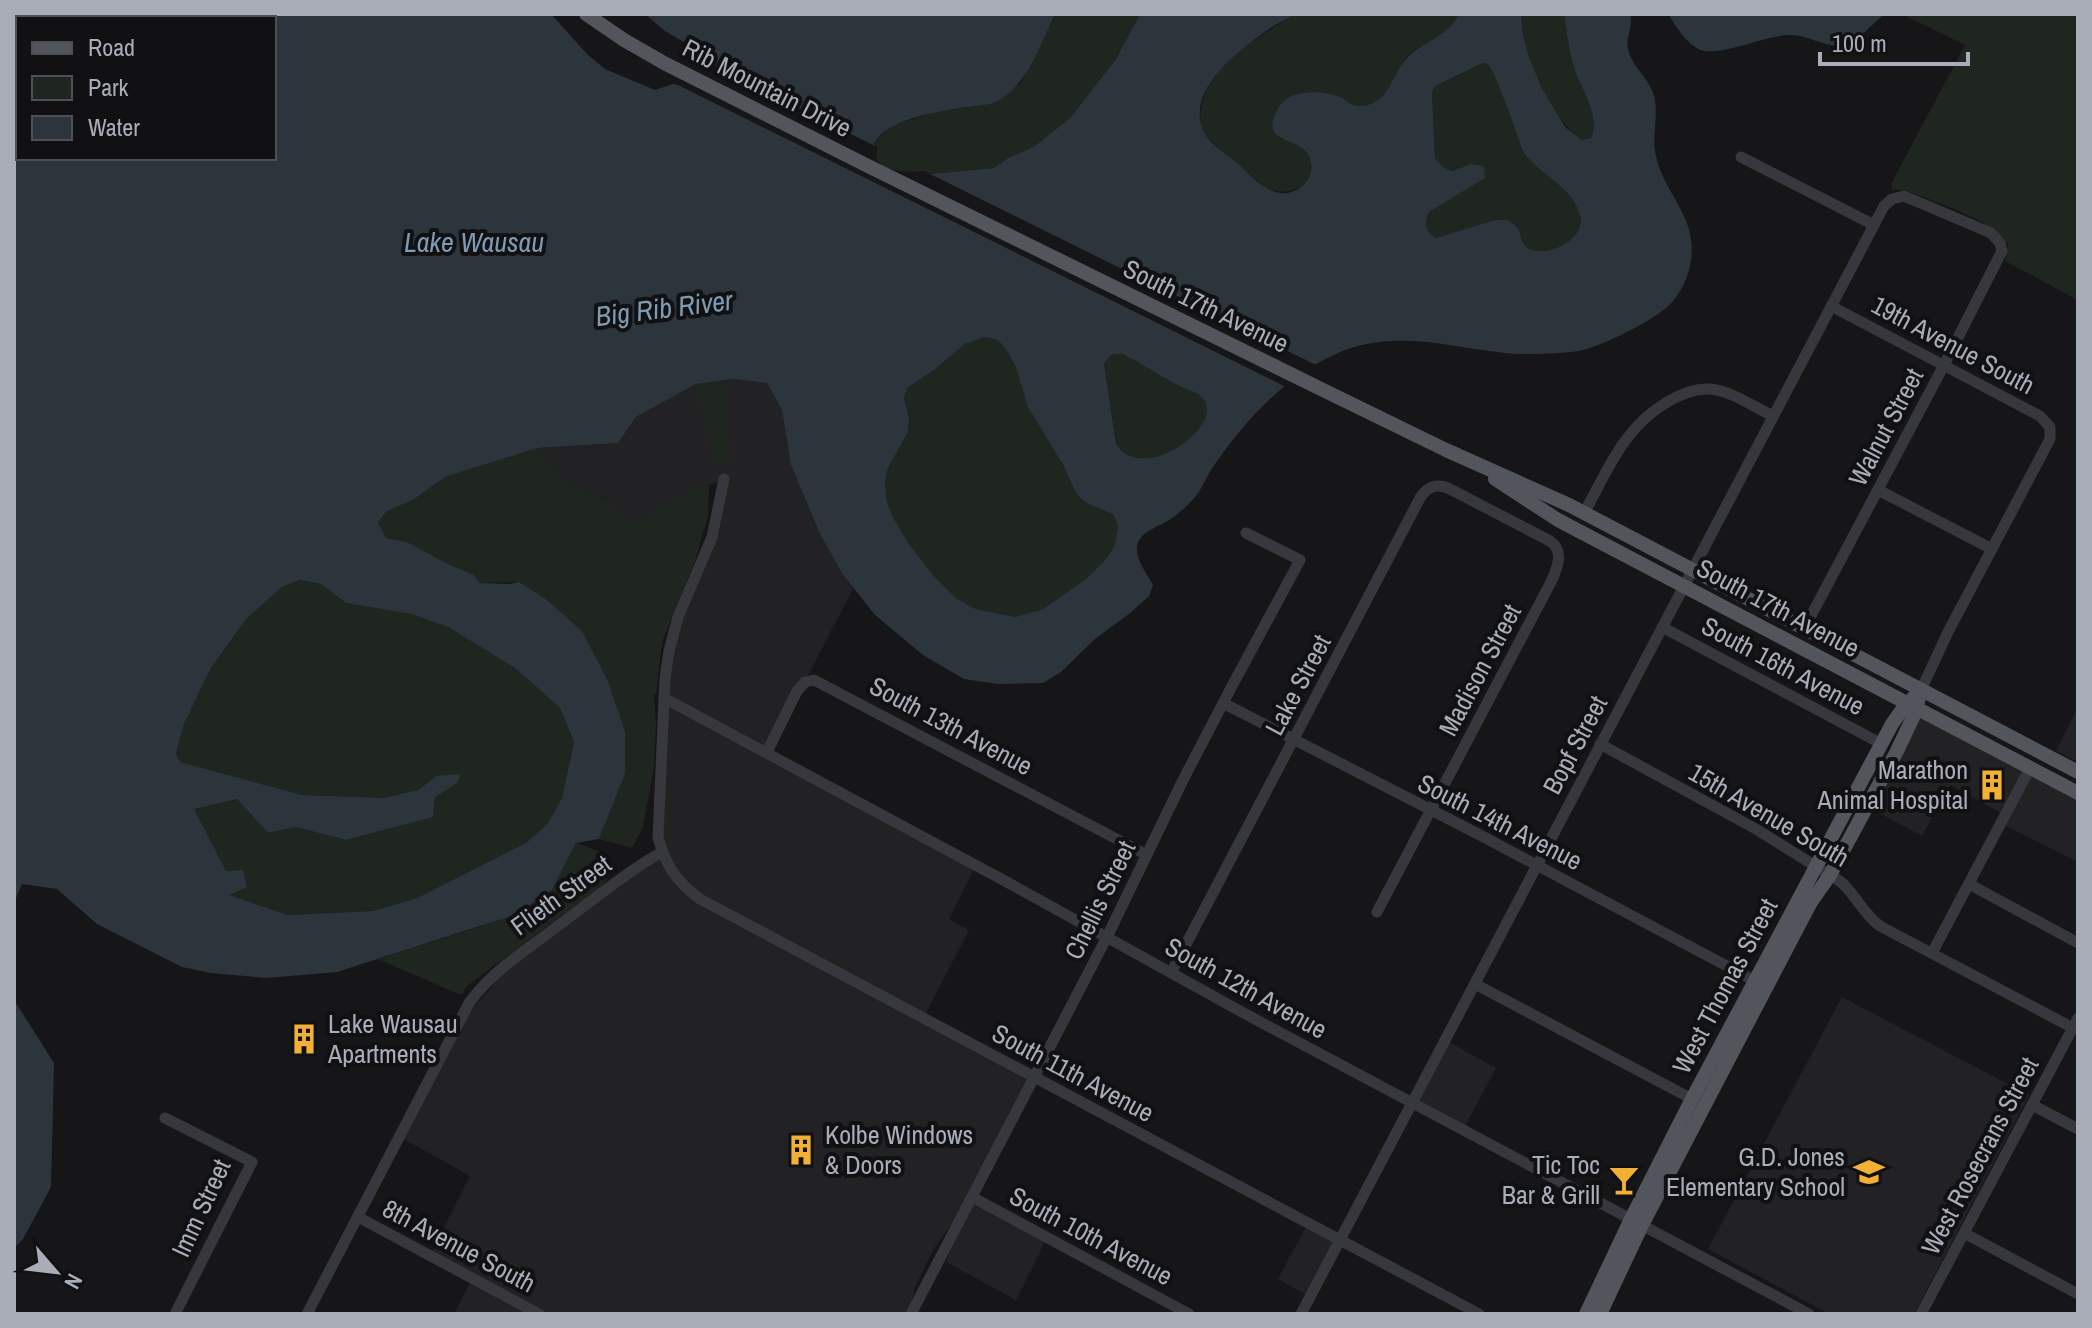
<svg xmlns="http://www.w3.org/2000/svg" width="2092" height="1328" font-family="'Archivo Narrow',sans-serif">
	<rect width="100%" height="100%" fill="#161618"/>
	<!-- built -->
	<g fill="#222225">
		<path d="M734 379 767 383 782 410 791 465 820 534 843 575 853 589 768 752 976 865 949 919 969 930 927 1011 926 1020 1034 1077 972 1196 1047 1237 1016 1300 946 1262 969 1200 933 1250 915 1287 909 1314H454L472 1279 430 1256 470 1176 400 1137 461 1020 491 988 508 965 662 852 669 651 704 556 723 480 709 485 700 483 632 527 608 501 567 482 537 448 618 443 636 417 696 384Z"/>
		<path d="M2078 707V762L2056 751Z"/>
		<path d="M1920 718 2078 801V862L2006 826 2001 813 1950 785 1922 836 1874 810Z"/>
		<path d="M1842 997 2029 1095 1914 1314H1829L1708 1249Z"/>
		<path d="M1445 1040 1496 1068 1463 1130 1412 1103Z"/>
		<path d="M1308 1223 1340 1240 1310 1297 1278 1279Z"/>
	</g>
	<!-- green -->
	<g fill="#1e261f">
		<path d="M1055 14H1140L1116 59 1071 117 1035 146 1008 158 994 168 908 176 873 162 871 152 875 141 892 126 934 112 991 104 1021 83Z"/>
		<path d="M1295 14H1459C1450 35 1428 40 1411 53 1398 64 1395 83 1385 95 1378 103 1366 105 1356 107L1341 98 1279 138C1288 141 1301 144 1307 153 1326 180 1291 201 1265 187 1247 172 1223 155 1208 138 1201 130 1199 119 1201 109 1208 63 1260 37 1295 14Z"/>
		<path d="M1521 14H1564C1567 33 1569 53 1575 71 1582 91 1601 116 1592 138L1582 140C1544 111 1526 61 1521 14Z"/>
		<path d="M1902 14H2078V300L2005 261 2008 245C1990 218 1942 205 1913 193L1904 190H1892L1891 184 1965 45Z"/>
		<path d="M1484 63 1488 64 1493 72C1501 91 1508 110 1515 129 1519 138 1521 150 1527 157 1545 177 1572 188 1580 215 1587 239 1546 259 1528 248 1520 244 1522 234 1517 227 1514 224 1511 222 1507 220H1495L1436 238C1426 232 1424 223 1429 212L1485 177 1484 166 1472 164 1454 171 1443 167 1435 158 1432 93 1435 86Z"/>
		<path d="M985 337 998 340 1008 352 1077 495 1086 503 1113 514 1118 526 1115 544 1108 558 1086 579 1043 609 1015 617 976 609 957 599 933 575 909 544 894 519 887 503 885 483 888 468 908 432 909 419 904 398 907 388 934 370 965 344Z"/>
		<path d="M1123 354C1142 364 1159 375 1177 385 1186 390 1198 391 1204 400 1224 428 1142 485 1116 444L1104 363 1111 355Z"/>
		<path d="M724 380 732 463 723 461 715 468 696 384Z"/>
		<path d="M537 448 567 482 608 501 632 526 700 483 709 485 708 516 695 561 662 642 656 694H654L656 723 654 767 643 827 632 848 599 839 625 774 607 679 582 631 520 582 479 583 474 575 450 565 407 542 386 538 378 522 387 511 413 500 445 477Z"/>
		<path d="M300 580 321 584 346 603 411 614 448 627 515 668 560 708 574 742 562 798 548 823 526 843 417 898 373 911 288 915 228 895 226 871 193 809 237 799 268 833 296 827 346 840 432 817 435 797 456 784 436 776 418 790 383 798 302 795 180 762 176 755 184 724 211 668 246 619 282 587Z"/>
		<path d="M576 843 604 853 613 870 604 884 467 986 461 995 378 959 482 926 552 890Z"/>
	</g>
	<!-- water -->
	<g fill="#2c353c" fill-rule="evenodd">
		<path d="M14 14H551L588 55 605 69 655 90 673 84 690 86 704 54 665 31 645 14H1055C1039 46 1027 90 991 104 962 108 889 114 874 144 871 150 872 156 873 163L908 176 994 168 1008 158 1035 146 1071 117 1116 59 1140 14H1295C1286 20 1277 23 1269 29 1239 50 1182 92 1205 134 1211 145 1226 154 1236 162 1249 174 1267 195 1286 193 1305 191 1319 171 1307 153 1297 137 1261 143 1276 113 1280 102 1287 97 1298 94 1311 91 1327 92 1340 97 1347 101 1353 107 1361 106 1392 103 1390 74 1409 56 1424 41 1449 36 1459 14H1521L1523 33 1529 57 1541 87 1565 127 1582 140 1591 138C1601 117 1582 91 1575 71 1569 53 1567 33 1564 14H1630C1634 26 1625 37 1628 49 1632 67 1650 79 1654 96 1659 116 1651 138 1656 156 1662 186 1687 209 1691 239 1694 262 1687 284 1673 301 1660 318 1599 348 1578 351 1560 354 1522 355 1505 353 1449 347 1393 329 1338 353 1284 377 1244 421 1211 470 1206 478 1202 488 1196 496 1188 505 1179 514 1169 520 1159 527 1140 531 1137 546 1135 558 1147 575 1153 585L1149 596 1129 614 1096 638 1061 672 1043 683 998 684 964 679 923 655 875 615 843 575 820 534 791 465 782 410 767 383 734 379 696 384 636 417 618 443 537 448 445 477 413 500 387 511 378 522 386 538 407 542 450 565 474 575 479 583 510 584 519 582 547 600 582 631 607 679 625 732V774L599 839 576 843 552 890 514 915 337 972 266 978 211 973 182 967 97 924 57 889 22 884 14 903ZM18 18H274V158H18ZM1483 63 1488 64 1493 72C1501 91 1508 110 1515 129 1519 138 1521 150 1527 157 1545 177 1572 188 1580 215 1587 239 1546 259 1528 248 1520 244 1522 234 1517 227 1514 224 1511 222 1507 220H1495L1436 238C1426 232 1424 223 1429 212L1485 178 1484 166 1471 164 1453 171 1443 167 1435 158 1432 93 1435 86ZM985 337 998 340 1008 352 1016 368 1028 407 1062 463 1077 495 1086 503 1113 514 1118 526 1115 544 1108 557 1086 579 1043 609 1015 617 976 609 957 599 933 575 909 544 894 519 887 503 885 483 888 468 908 432 909 419 904 398 907 388 934 370 965 344ZM1123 354C1142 364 1159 375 1177 385 1186 390 1198 391 1204 400 1223 428 1142 485 1116 444L1104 363 1111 355ZM300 580 321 584 346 603 411 614 448 627 515 668 560 708 574 742 562 798 548 823 526 843 417 898 373 911 288 915 229 895 247 887 243 870 226 871 194 809 237 799 268 833 296 827 346 840 433 817 435 797 456 784 461 774 436 776 418 790 383 798 302 795 180 762 176 754 184 724 211 668 246 619 282 587Z"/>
		<path d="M1668 14H1885C1875 21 1857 42 1846 45 1827 49 1811 36 1792 35 1767 34 1721 57 1701 50 1686 44 1677 27 1668 14Z"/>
		<path d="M14 1000 54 1063 51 1187 23 1239 14 1248Z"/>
	</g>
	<!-- pier -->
	<path fill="#161618" d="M698 58 877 147V160L886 169 909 172 924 171 1320 367 1308 373 1288 388 670 81 688 82Z"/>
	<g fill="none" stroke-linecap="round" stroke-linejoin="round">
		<!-- minor -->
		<g stroke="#37383d" stroke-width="11">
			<path d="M1741 157 1874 225"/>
			<path d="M1831 306 2040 416 2050 427V439L1948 632 1921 690"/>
			<path d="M724 479 712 537 678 617 669 651 665 678 658 837C665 865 677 882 700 899L1479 1314"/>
			<path d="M1878 490 1992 549"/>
			<path d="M1584 513C1608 470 1624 426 1669 401 1681 394 1696 388 1710 389 1732 391 1754 407 1773 416"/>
			<path d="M1662 627 1882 744"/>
			<path d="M664 698 1016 887 1251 1017 1809 1314"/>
			<path d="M1223 703 1480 835 1755 981"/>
			<path d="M1600 744 1756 829 1841 882C1856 895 1863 914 1880 926L2073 1028"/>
			<path d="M767 752 797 691 805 682 814 680 1147 855"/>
			<path d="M1969 884 2078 943"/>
			<path d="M1932 953 2030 768"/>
			<path d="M1171 973 1420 498C1427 487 1435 483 1448 488L1550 541C1564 551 1558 566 1552 580L1377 912"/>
			<path d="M1475 984 1692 1099"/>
			<path d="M2032 1105 2078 1129"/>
			<path d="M165 1118 252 1162 175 1314"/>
			<path d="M972 1197 1189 1314"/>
			<path d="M358 1217 539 1314"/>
			<path d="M1964 1233 2078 1294"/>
			<path d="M307 1314 469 1003C494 969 527 950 559 925 593 900 625 873 662 852"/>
			<path d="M911 1314 1107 937 1183 780 1232 686 1300 560 1246 533"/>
			<path d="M1301 1314 1884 206 1892 199 1904 196 1991 233 2000 243 2002 251 1944 365 1804 629"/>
			<path d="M1921 1314 2078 1018"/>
		</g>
		<!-- major -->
		<g stroke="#53555c" stroke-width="14">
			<path d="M586 14 624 40 664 63 866 165 1321 389 1446 450 1569 505 2078 772"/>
			<path d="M1495 479 1558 520 2078 793"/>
			<path d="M1586 1314 1631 1219 1692 1099 1892 724 1904 707 1921 690"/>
			<path d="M1600 1314 1642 1225 1791 940 1811 902 1830 875 1897 751 1915 713 1921 690"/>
		</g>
	</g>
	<!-- icons -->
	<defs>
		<g id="building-bare" transform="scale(2.4)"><path d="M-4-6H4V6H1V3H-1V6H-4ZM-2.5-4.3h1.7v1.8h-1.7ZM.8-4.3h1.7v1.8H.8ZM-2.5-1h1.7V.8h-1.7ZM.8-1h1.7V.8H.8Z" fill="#f2b134" stroke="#111113" stroke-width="2.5" paint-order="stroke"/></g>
		<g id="school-bare" transform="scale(2.4)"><path d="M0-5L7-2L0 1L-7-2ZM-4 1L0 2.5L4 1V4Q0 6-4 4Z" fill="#f2b134" stroke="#111113" stroke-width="2.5" paint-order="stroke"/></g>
		<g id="bar-bare" transform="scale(2.4)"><path d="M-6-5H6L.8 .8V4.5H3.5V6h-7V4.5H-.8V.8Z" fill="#f2b134" stroke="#111113" stroke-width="2.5" paint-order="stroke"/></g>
	</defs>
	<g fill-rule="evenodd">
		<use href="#building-bare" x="1992" y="785"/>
		<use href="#building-bare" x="304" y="1039"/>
		<use href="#building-bare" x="801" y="1150"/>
		<use href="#school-bare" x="1869" y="1172"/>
		<use href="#bar-bare" x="1624" y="1180"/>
	</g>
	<g text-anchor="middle" stroke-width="8" stroke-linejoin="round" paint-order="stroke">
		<!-- street labels -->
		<g font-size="26" fill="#a8adb8" stroke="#111113">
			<text transform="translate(767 88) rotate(27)" y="9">Rib Mountain Drive</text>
			<text transform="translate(1206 306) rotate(26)" y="9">South 17th Avenue</text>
			<text transform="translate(1953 345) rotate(28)" y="9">19th Avenue South</text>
			<text transform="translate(1886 427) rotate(-62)" y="9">Walnut Street</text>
			<text transform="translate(1778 608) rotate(28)" y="9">South 17th Avenue</text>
			<text transform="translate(1783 666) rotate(28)" y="9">South 16th Avenue</text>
			<text transform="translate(1480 670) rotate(-62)" y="9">Madison Street</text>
			<text transform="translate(1298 685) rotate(-62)" y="9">Lake Street</text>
			<text transform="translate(951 726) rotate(28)" y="9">South 13th Avenue</text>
			<text transform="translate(1575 745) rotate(-62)" y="9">Bopf Street</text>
			<text transform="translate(1769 815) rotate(30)" y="9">15th Avenue South</text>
			<text transform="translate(1500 822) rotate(27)" y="9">South 14th Avenue</text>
			<text transform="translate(561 895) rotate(-36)" y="9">Flieth Street</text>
			<text transform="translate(1100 900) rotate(-64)" y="9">Chellis Street</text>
			<text transform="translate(1725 986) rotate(-62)" y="9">West Thomas Street</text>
			<text transform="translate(1246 988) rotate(29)" y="9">South 12th Avenue</text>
			<text transform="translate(1073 1073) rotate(28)" y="9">South 11th Avenue</text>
			<text transform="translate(1980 1156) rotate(-62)" y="9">West Rosecrans Street</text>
			<text transform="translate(201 1208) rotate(-65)" y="9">Imm Street</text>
			<text transform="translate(1091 1236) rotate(28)" y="9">South 10th Avenue</text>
			<text transform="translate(459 1246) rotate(28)" y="9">8th Avenue South</text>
		</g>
		<!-- poi labels -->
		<g font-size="26" fill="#a8adb8" stroke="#111113" text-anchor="end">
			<text x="1968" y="779">Marathon<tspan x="1968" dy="30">Animal Hospital</tspan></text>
			<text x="328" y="1033" text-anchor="start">Lake Wausau<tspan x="328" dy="30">Apartments</tspan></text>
			<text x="825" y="1144" text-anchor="start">Kolbe Windows<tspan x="825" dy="30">&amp; Doors</tspan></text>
			<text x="1845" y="1166">G.D. Jones<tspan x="1845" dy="30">Elementary School</tspan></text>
			<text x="1600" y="1174">Tic Toc<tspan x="1600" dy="30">Bar &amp; Grill</tspan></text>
		</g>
		<!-- water labels -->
		<g font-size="28" font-style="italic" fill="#7f9bb3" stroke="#111113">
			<text x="474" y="252">Lake Wausau</text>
			<text transform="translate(664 308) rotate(-7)" y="10">Big Rib River</text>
		</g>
	</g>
	<!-- border -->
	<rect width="2092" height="1328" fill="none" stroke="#a8adb8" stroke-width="32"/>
	<!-- legend -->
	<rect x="16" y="16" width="260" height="144" fill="#111113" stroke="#4d4f55" stroke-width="2"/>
	<rect x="32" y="42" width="40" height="12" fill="#53555c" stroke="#4d4f55" stroke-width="2"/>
	<text x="88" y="56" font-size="24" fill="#a8adb8">Road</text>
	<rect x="32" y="76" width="40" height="24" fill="#1e261f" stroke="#4d4f55" stroke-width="2"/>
	<text x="88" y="96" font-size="24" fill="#a8adb8">Park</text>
	<rect x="32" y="116" width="40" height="24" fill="#2c353c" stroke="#4d4f55" stroke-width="2"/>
	<text x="88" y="136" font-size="24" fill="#a8adb8">Water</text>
	<!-- north arrow -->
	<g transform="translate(56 1272) rotate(118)" stroke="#111113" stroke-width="6" paint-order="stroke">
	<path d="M0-6L14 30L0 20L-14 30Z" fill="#a8adb8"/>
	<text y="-12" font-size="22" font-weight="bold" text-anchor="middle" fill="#a8adb8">N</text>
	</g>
	<!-- scale -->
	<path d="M1820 52v12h148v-12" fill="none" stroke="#a8adb8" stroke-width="4"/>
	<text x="1832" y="52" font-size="24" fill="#a8adb8" stroke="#111113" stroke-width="6" paint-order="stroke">100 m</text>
</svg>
